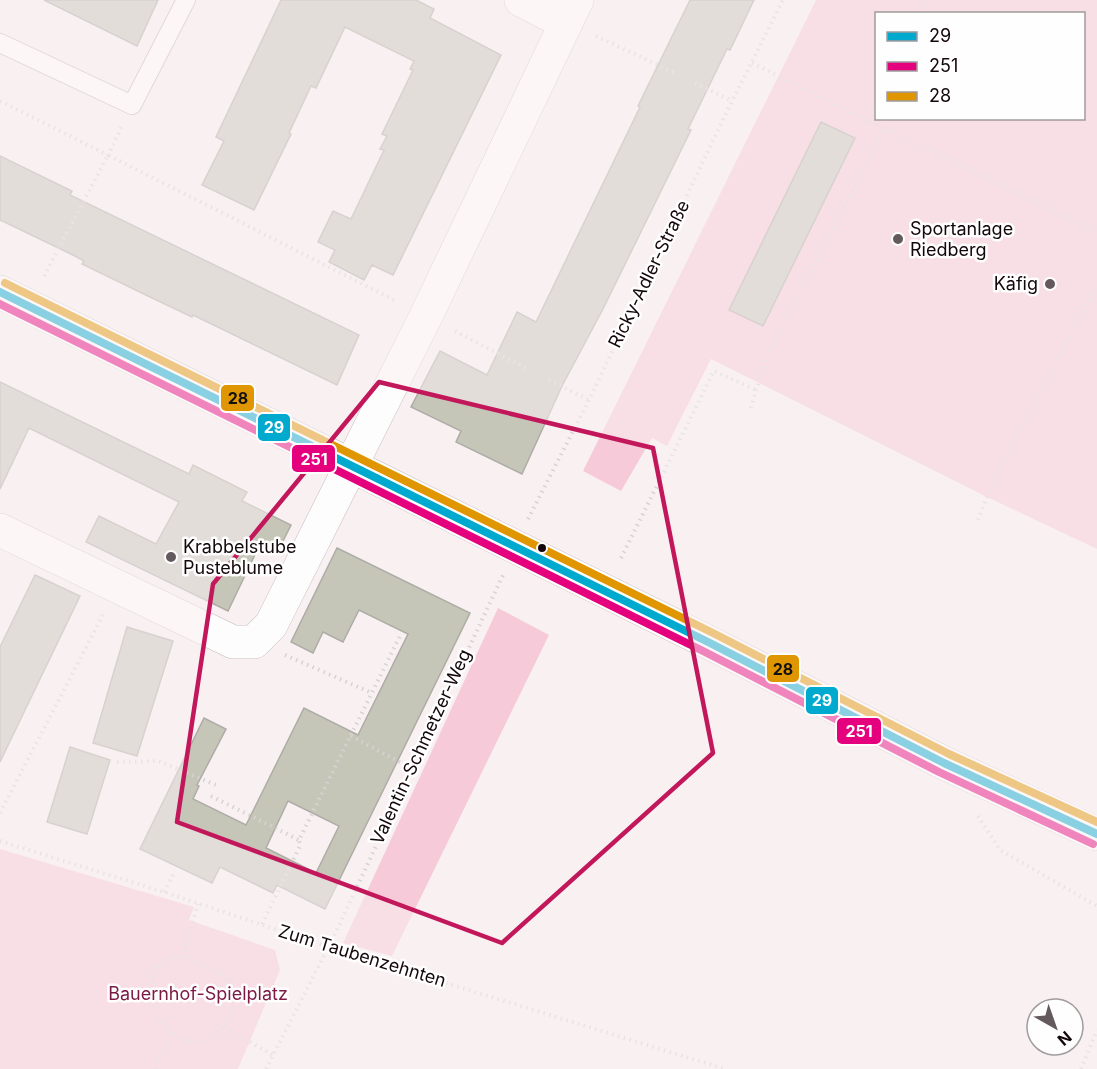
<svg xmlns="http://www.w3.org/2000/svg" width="1097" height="1069" font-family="Inter,sans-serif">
	<rect width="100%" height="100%" fill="#f9f0f2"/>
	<!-- green -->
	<g fill="#f6cad8" fill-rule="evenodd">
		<path d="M816 0H1097V549L987 497 711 359 667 446 652 438 621 491 583 471ZM876 14H1084V118H876Z"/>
		<path d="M498 608 549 635 392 956 343 943Z"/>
		<path d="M0 849 194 907 189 920 275 950 280 970 238 1069H0Z"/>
	</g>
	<!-- building -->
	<g fill="#c6c6b8" stroke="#aeaca6" stroke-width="1.5" fill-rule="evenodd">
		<path d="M44 0H158L137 46Z"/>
		<path d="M281 0H416L434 9 430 18 501 55 393 275 372 265 364 280 329 262 335 250 318 242 333 211 351 219 384 150 380 149 387 136 382 134 413 70 410 69 414 61 345 27 316 88 311 86 289 133 291 134 254 210 202 185 224 141 216 137Z"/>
		<path d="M690 0H754L730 50 727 49 688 129 691 130 603 309 562 386 522 474 456 442 461 431 411 407 440 351 487 375 517 312 536 322 640 107 638 106Z"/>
		<path d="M821 122 855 138 763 326 729 310Z"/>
		<path d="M0 156 72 191 70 195 359 335 337 385 193 315 192 317 148 296 82 264 84 261 73 255 0 220Z"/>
		<path d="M0 382 189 474 193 465 247 492 242 501 291 525 278 551 261 542 228 611 86 542 99 516 156 544 179 502 29 428 0 489Z"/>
		<path d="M337 548 470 613 325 909 277 885 273 893 220 867 212 883 140 849 204 718 226 729 197 785 199 786 193 799 246 825 304 708 358 735 408 634 359 610 343 642 323 632 313 653 291 642ZM288 801 339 826 316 873 266 848Z"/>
		<path d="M35 575 80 596 0 762V647Z"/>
		<path d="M127 627 173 641 137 756 93 743Z"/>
		<path d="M70 747 110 760 87 834 47 822Z"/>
	</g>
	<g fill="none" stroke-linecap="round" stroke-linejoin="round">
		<!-- lane casing -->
		<g stroke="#c7bbbe" stroke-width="20">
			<path id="lane" d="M0 43 132 105 186 0"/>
		</g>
		<!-- street casing -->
		<g stroke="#c7bbbe" stroke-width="34">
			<g id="street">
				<path d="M521 0 566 23"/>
				<path d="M0 530 233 642H254L271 625 426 316 577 0"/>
			</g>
		</g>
		<!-- secondary casing -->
		<g stroke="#c7bbbe" stroke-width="34">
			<path id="secondary" d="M0 292 708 642 944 763 1097 834"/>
		</g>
		<!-- path -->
		<g stroke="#d6d3d4" stroke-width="4" stroke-dasharray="1.5 4.5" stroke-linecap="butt">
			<path d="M918 14 924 0"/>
			<path d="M596 36 675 73"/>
			<path d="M752 63 868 121 1097 231"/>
			<path d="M695 83 732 101"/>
			<path d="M0 101 108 155 122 126"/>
			<path d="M868 121 876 102"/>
			<path d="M44 276 108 155 398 302"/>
			<path d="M455 331 529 370"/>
			<path d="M549 380 589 400"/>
			<path d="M751 408 765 361 884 129"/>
			<path d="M528 519 589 400 732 101 783 0"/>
			<path d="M978 520 995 476 1097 285"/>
			<path d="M621 558 714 371 756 390"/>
			<path d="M285 655 372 693"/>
			<path d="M351 736 411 768"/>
			<path d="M117 762 158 761 216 785"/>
			<path d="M211 796 299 840"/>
			<path d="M0 813 103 615"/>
			<path d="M978 816 1000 850 1097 906"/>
			<path d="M0 841 164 892 329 947 725 1069"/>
			<path d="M164 892 175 871"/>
			<path d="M262 924 300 846 299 840 400 636"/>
			<path d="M183 957 221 973 232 993V1013L224 1027 208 1040 189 1042 171 1032 156 1017 151 997 153 971 166 959Z"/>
			<path d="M183 957 198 904"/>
			<path d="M224 1027 273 1055"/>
			<path d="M155 1069 171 1032"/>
			<path d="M266 1069 334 936 503 575"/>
			<path d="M1081 1069 1097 1030"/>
		</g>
		<!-- lane -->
		<use href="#lane" stroke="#fefdfd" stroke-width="18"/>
		<!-- street -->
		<use href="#street" stroke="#fefdfd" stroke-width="33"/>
		<!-- secondary -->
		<use href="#secondary" stroke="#fcf8f9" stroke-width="33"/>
		<!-- bus-1 casing -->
		<g stroke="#fefefe" stroke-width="12">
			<path id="bus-1" d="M0 292 708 642 944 763 1097 834"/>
		</g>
		<!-- bus-2 casing -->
		<g stroke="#fefefe" stroke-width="12">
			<path id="bus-2" d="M0 304 703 651 939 772 1093 844"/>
		</g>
		<!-- bus-3 casing -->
		<g stroke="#fefefe" stroke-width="12">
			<path id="bus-3" d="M5 283 713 633 949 754 1097 822"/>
		</g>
		<!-- bus-1 -->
		<use href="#bus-1" stroke="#00a9ce" stroke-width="8"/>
		<!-- bus-2 -->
		<use href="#bus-2" stroke="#e5007d" stroke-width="8"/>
		<!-- bus-3 -->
		<use href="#bus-3" stroke="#e09601" stroke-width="8"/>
	</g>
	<!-- marked area -->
	<path d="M0 0H1097V1069H0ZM379 382 653 448 713 753 502 943 177 822 213 584Z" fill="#f9f0f2" fill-opacity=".55" fill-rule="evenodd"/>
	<path fill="none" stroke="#c2185b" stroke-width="4.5" stroke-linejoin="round" d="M379 382 653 448 713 753 502 943 177 822 213 584Z"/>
	<!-- markers -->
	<g fill="#64595c" stroke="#fefefe" stroke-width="2">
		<circle cx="898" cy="239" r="6"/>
		<circle cx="1050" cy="284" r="6"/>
		<circle cx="171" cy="557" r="6"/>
	</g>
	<circle fill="#14070b" stroke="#fefefe" stroke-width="2" cx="542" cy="548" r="5"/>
	<g text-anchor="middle" stroke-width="5" stroke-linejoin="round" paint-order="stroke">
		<!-- poi labels -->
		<g font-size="18" fill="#14070b" stroke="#fefefe" text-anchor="start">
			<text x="910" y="235">Sportanlage<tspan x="910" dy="21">Riedberg</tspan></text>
			<text x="1038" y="290" text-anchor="end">Käfig</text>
			<text x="183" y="553">Krabbelstube<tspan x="183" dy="21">Pusteblume</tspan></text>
		</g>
		<!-- street labels -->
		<g font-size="18" fill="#14070b" stroke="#fefefe">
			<text transform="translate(649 274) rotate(-64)" y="6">Ricky-Adler-Straße</text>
			<text transform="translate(421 747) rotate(-65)" y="6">Valentin-Schmetzer-Weg</text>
			<text transform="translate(362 956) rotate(17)" y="6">Zum Taubenzehnten</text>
		</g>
		<!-- park labels -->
		<g font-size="18" fill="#7b1a45" stroke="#fefefe">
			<text x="198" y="1000">Bauernhof-Spielplatz</text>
		</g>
	</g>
	<g stroke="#fefefe" stroke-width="2">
		<rect x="220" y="384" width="35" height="28" rx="6" fill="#e09601"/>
		<rect x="257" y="413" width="34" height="29" rx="6" fill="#00a9ce"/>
		<rect x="291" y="444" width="45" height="29" rx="6" fill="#e5007d"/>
		<rect x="766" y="654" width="34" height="29" rx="6" fill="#e09601"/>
		<rect x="805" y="686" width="34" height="29" rx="6" fill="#00a9ce"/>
		<rect x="836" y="717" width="46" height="28" rx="6" fill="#e5007d"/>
	</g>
	<g font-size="16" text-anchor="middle" font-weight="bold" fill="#fff">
		<text x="274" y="433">29</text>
		<text x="314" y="465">251</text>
		<text x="822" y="706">29</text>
		<text x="859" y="737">251</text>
	</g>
	<g font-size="16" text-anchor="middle" font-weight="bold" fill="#111">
		<text x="238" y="404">28</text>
		<text x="783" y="675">28</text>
	</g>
	<!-- legend -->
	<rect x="875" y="12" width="210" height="108" fill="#fefefe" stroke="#a09b9d" stroke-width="1.5"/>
	<rect x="887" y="32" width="30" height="9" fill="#00a9ce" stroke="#a09b9d" stroke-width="1.5"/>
	<text x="929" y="42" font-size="18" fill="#14070b">29</text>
	<rect x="887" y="62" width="30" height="9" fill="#e5007d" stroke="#a09b9d" stroke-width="1.5"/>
	<text x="929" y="72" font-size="18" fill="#14070b">251</text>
	<rect x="887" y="92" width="30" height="9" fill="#e09601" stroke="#a09b9d" stroke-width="1.5"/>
	<text x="929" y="102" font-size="18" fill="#14070b">28</text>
	<!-- north arrow -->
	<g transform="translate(1055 1027) rotate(140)"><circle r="28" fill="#fefefe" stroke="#a09b9d" stroke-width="1.5"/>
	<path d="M0-4.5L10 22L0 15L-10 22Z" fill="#64595c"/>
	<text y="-9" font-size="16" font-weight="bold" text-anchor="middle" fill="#14070b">N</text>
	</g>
</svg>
